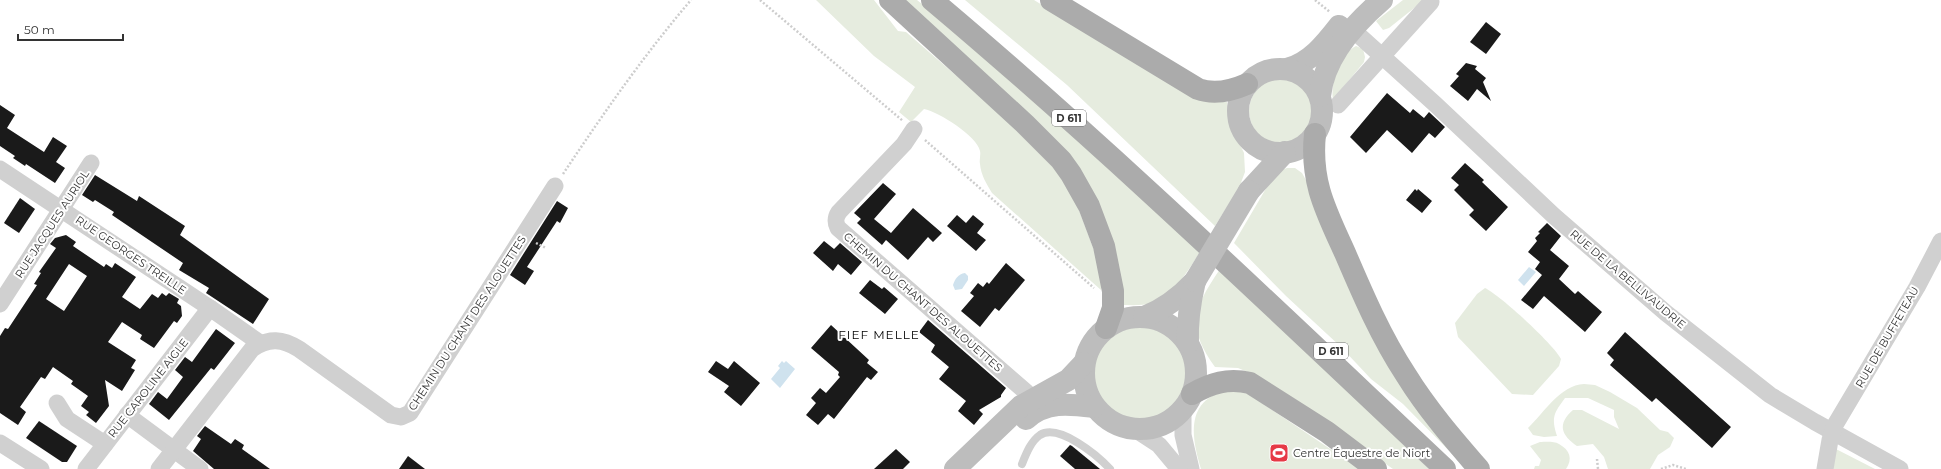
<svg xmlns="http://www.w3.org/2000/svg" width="1941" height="469" font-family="Montserrat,sans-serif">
	<rect width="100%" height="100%" fill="#fff"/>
	<!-- green -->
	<g fill="#e6ecdf">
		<path d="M816 0H874L898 31 906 32 1005 118 1047 158 1073 194 1098 261 1103 282 1101 290 992 193C986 183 981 175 980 164 979 160 981 155 980 151 977 136 939 112 924 109L911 122 899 112 915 87 874 56Z"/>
		<path d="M899 0H917L985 55 1200 252C1189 269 1173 297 1152 303 1142 306 1131 305 1121 305L1095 205Z"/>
		<path d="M965 0H1034L1194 98 1207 102H1227L1229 122 1244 153 1245 172 1239 188 1215 226 1067 85Z"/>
		<path d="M1403 0H1428L1423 1 1389 28 1383 30 1376 21Z"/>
		<path d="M1356 46 1363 49 1365 57 1364 62 1333 100C1330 83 1340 54 1356 46Z"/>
		<circle cx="1282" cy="111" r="33"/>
		<path d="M1287 168H1295L1302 173 1467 469 1403 404 1371 379 1341 347 1286 296 1234 243 1271 180 1279 171Z"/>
		<path d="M1220 269 1429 469H1393L1321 418 1255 375 1238 368 1215 367C1186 326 1193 309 1220 269Z"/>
		<path d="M1485 288C1501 296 1553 344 1561 359L1559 366 1533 395 1512 394 1458 337 1455 323 1477 294Z"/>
		<circle cx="1139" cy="372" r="48"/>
		<path d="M1584 384 1595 385 1610 392 1637 408 1660 430 1668 432 1674 438 1670 447 1658 455 1650 469H1608L1604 457 1593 444 1577 446C1561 435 1557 424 1573 410H1582L1619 429 1614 417V410L1588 398H1565C1554 413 1551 417 1557 436L1544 437 1533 435 1528 428C1544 413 1560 385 1584 384Z"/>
		<path d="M1228 390 1247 393 1360 469H1201C1191 436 1185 400 1228 390Z"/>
		<path d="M1540 442C1545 442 1554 441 1559 444 1570 450 1573 459 1566 469H1534L1535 466H1539L1541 460 1530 446Z"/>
		<path d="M1834 448 1875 469H1832Z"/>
	</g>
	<!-- water -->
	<g fill="#cfe2ee">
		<path d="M1529 267 1536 272 1524 286 1518 280Z"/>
		<path d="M965 273 968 276V280L962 289 955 290 953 285C955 279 958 274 965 273Z"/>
		<path d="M782 361 784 363 786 361 795 369 780 388 771 379 780 368 778 366Z"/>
	</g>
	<!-- building -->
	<g fill="#1a1a1a" fill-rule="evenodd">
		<path d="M1486 22 1501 34 1486 54 1470 42Z"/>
		<path d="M1466 63 1477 66 1475 69 1486 78 1483 82 1491 101 1477 89 1468 101 1450 86 1459 76 1456 74Z"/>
		<path d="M1387 93 1410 113 1413 109 1424 118 1429 112 1445 127 1435 138 1429 133 1412 153 1387 130 1366 153 1350 137Z"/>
		<path d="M0 105 15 115 7 128 44 152 53 137 67 146 56 162 65 168 55 183 26 164 25 166 13 158 15 156 0 146Z"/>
		<path d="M1465 163 1484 180 1482 182 1508 207 1486 231 1469 215 1474 210 1454 190 1459 185 1451 178Z"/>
		<path d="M95 175 137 201 139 196 185 226 180 235 269 299 253 324 206 293 209 288 179 270 183 263 112 215 114 212 95 200 93 202 82 195Z"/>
		<path d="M883 183 896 194 874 219 891 233 913 208 942 233 933 242 928 237 908 260 886 240 882 245 857 223 861 219 854 213Z"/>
		<path d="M1415 189 1417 191 1418 189 1432 201 1422 213 1406 200Z"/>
		<path d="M20 198 35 209 19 233 4 223Z"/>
		<path d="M557 201 568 208 560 223 557 221 527 267 534 271 525 285 510 275Z"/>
		<path d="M957 215 966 223 973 215 984 224 977 233 986 240 976 251 947 226Z"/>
		<path d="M1547 223 1561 236 1550 250 1569 266 1559 279 1575 294 1578 291 1602 312 1585 332 1544 296 1533 309 1521 300 1542 275 1535 269 1540 262 1528 252 1537 241 1535 238 1540 233 1538 232Z"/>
		<path d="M66 235 76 242 73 246 104 267 106 264 112 268 115 263 136 277 122 297 140 309 152 294 158 298 162 293 166 296 169 293 179 299 177 303 181 306 182 316 177 323 174 321 154 348 140 339 142 335 122 322 108 342 136 360 131 368 135 370 122 391 105 380 109 406 96 423 86 415 89 412 81 406 88 396 71 384 73 381 53 367 45 379 41 377 20 407 26 412 18 425 0 413V336L5 328 8 329 37 285 34 284 41 273 39 272 56 248 50 244 55 238ZM69 264 87 276 64 311 46 299Z"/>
		<path d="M824 241 834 249 840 243 862 262 851 275 838 264 833 271 813 253Z"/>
		<path d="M1006 263 1025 280 999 311 995 308 980 327 961 311 974 296 970 293 978 283 983 287 987 282 989 284Z"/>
		<path d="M870 280 882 289 884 287 898 299 885 314 859 293Z"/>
		<path d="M928 320 1006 388 1001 395V397L979 410 983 414 974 425 958 411 966 401 939 379 949 367 931 352 935 345 919 332Z"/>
		<path d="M831 325 869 360 867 363 878 372 871 380 867 377 834 419 828 414 818 425 806 415 816 403 811 398 820 388 826 393 840 377 838 375 839 372 811 348Z"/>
		<path d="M216 329 235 343 214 370 211 368 169 420 149 404 158 392 167 399 183 377 175 370 185 357 192 362Z"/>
		<path d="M1625 332 1731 427 1712 448 1656 398 1652 402 1610 365 1614 360 1607 353Z"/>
		<path d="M716 361 728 369 734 361 760 383 741 406 724 392 729 386 708 372Z"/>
		<path d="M39 421 77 446 67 462H62L26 438Z"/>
		<path d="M205 426 231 444 235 439 244 445 242 449 270 469H214L193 451 201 439 197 436Z"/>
		<path d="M1070 445 1072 446 1100 469H1075L1060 456Z"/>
		<path d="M896 449 910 462 903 469H874Z"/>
		<path d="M408 456 425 469H399Z"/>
	</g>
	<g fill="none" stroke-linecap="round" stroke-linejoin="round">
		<!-- path -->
		<g stroke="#cdcdcd" stroke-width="2.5" stroke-dasharray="2 2" stroke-linecap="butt">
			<path d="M760 0 903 121"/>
			<path d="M1315 0 1330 12"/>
			<path d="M925 140 1094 288"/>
			<path d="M563 174C603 114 644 55 691 0"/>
			<path d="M536 243 546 248"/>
			<path d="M1597 459 1598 469"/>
			<path d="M1661 469 1673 465 1686 469"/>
		</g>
		<!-- lane -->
		<path stroke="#d0d0d0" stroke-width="8" d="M1022 464C1026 454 1031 441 1040 435 1059 423 1098 456 1110 469"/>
		<!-- street -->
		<g stroke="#d0d0d0" stroke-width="17">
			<path d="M1353 30 1435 104 1554 216 1666 313 1770 395 1815 422 1900 469"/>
			<path d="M1338 105 1431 2"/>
			<path d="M914 129 904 144 839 212C835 218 835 222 838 228L1026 392 1030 399"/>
			<path d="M0 169 210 308 260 343"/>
			<path d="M0 304 91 163"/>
			<path d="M57 403 67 419 105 444"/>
			<path d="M1183 410V435L1191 469"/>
			<path d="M127 415 200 469"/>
			<path d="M1136 430 1159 445 1179 469"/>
			<path d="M0 443 41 469"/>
			<path d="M86 469 210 308"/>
			<path d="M159 469 252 349C269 337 283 339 299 349L391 415 401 417 410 413 555 186"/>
			<path d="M1825 469 1830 440 1835 425 1917 287 1941 241"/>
		</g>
		<!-- secondary -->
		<g stroke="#bdbdbd" stroke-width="22">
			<path d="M1287 69C1310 63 1325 44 1339 26"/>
			<circle cx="1280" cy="111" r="42"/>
			<path d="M1320 96C1324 57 1353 25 1382 0"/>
			<path d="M1249 191 1285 152"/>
			<circle cx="1140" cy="373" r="56"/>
			<path d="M1144 317C1165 309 1180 297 1195 281"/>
			<path d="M1188 343C1187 322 1190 302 1195 281"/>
			<path d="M1026 419C1046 401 1069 404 1094 407"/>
			<path d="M955 469 1021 406 1068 380 1084 363"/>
		</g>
		<!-- primary -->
		<g stroke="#ababab" stroke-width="22">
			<path d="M890 0 1025 124 1061 160 1071 174 1089 206 1104 246 1113 291V308L1106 328"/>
			<path d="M932 0C1109 149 1276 310 1445 469"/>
			<path d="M1051 0 1198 89C1215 95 1231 91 1247 84"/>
			<path d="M1315 134C1310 182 1326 211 1345 253 1363 295 1381 337 1406 375 1427 409 1453 439 1479 469"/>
			<path d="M1192 394C1211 383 1228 378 1250 383L1327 432 1376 469"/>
		</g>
		<!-- secondary-bridge -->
		<path stroke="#bdbdbd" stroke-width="22" d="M1195 281 1249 191"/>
	</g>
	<!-- icons -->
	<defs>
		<g id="stadium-square" transform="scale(1)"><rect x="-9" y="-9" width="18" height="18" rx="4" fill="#e63946" stroke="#fff"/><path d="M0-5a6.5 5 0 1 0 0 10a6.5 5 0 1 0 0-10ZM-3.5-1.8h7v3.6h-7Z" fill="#fff"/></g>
	</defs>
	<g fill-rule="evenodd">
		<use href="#stadium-square" x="1279" y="453"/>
	</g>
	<g text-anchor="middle" stroke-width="4" stroke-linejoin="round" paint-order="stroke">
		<!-- shield labels -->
		<g fill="#fff" stroke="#707070" stroke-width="1">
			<rect x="1052" y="110" width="34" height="16" rx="3"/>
			<rect x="1314" y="343" width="34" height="16" rx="3"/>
		</g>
		<g font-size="10" font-weight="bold" fill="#333">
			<text x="1069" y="122">D 611</text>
			<text x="1331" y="355">D 611</text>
		</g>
		<!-- street labels -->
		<g font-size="11" fill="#333" stroke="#fff">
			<text transform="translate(52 224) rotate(-57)" y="4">RUE JACQUES AURIOL</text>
			<text transform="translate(131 255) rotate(34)" y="4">RUE GEORGES TREILLE</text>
			<text transform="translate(1628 279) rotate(40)" y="4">RUE DE LA BELLIVAUDRIE</text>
			<text transform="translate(923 302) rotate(41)" y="4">CHEMIN DU CHANT DES ALOUETTES</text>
			<text transform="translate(467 323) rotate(-57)" y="4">CHEMIN DU CHANT DES ALOUETTES</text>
			<text transform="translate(1887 337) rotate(-60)" y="4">RUE DE BUFFETEAU</text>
			<text transform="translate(148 388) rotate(-52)" y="4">RUE CAROLINE AIGLE</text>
		</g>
		<!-- poi labels -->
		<g font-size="11" fill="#333" stroke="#fff" text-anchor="start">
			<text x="1293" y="457">Centre Équestre de Niort</text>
		</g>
		<!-- neighbourhood labels -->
		<g font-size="12" letter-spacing="1" fill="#000" stroke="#fff">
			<text x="879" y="339">FIEF MELLE</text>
		</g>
	</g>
	<!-- scale -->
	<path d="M18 34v6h105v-6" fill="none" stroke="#333333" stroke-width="2"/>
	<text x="24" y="34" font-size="12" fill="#333333" stroke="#ffffff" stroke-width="3" paint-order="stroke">50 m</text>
</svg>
